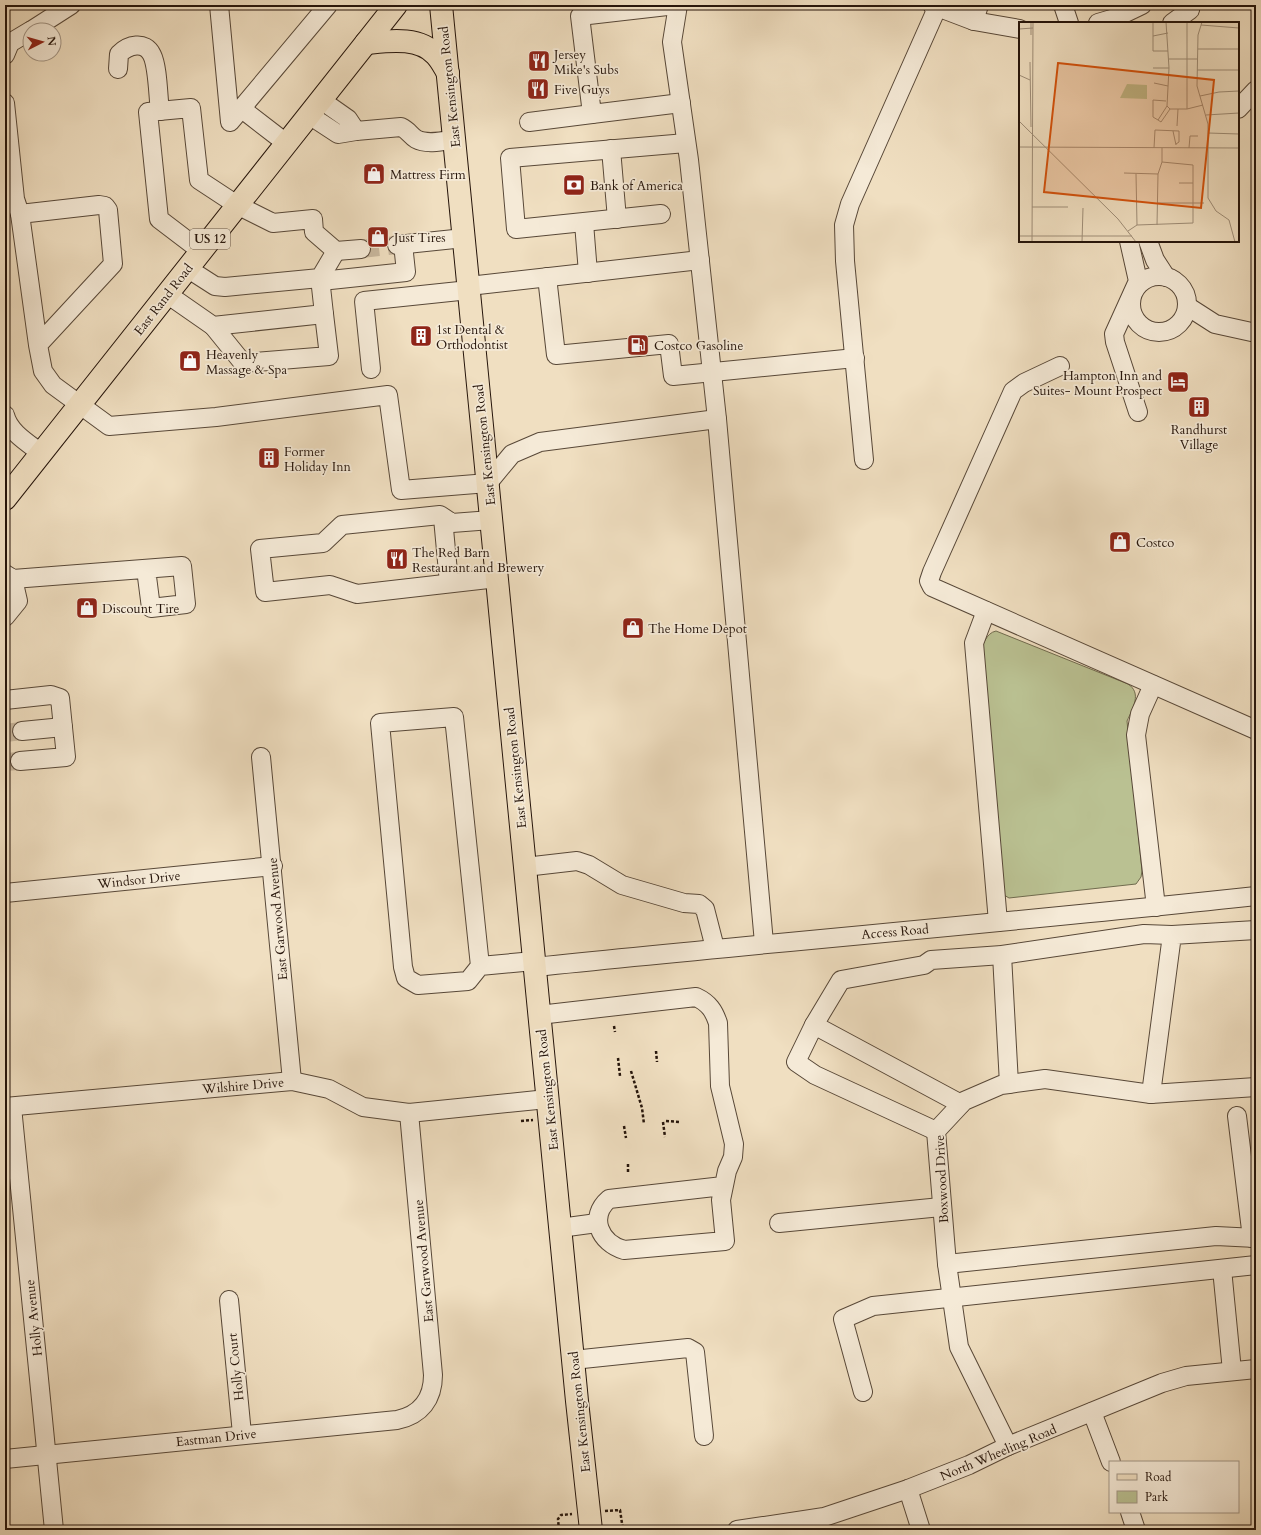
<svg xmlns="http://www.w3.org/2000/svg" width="1261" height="1535" font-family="Cardo,serif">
	<rect width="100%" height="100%" fill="#f0dfc1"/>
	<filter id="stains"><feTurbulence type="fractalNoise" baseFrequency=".005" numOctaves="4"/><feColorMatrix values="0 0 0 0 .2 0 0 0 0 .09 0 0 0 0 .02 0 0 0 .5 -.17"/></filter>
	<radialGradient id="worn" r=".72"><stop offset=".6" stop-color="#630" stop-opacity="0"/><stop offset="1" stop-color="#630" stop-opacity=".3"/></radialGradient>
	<!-- green -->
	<path fill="#bac192" stroke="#706b4e" d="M996 631 1128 684C1142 693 1133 708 1127 721L1142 871 1141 877 1136 884 1009 898 1004 895 979 654C983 645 986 633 996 631Z"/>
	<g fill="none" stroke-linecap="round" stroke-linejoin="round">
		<!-- minor-tunnel -->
		<g stroke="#c8b79d" stroke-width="18" stroke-dasharray="18 9" stroke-linecap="butt">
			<path d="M361 249 397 245"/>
			<path d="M5 733 22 731"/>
			<path d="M5 762 20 761"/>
		</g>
		<!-- minor casing -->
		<g stroke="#584838" stroke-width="20">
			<g id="minor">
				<path d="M219 5 230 122 328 5"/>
				<path d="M676 5 580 16 592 114 681 103"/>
				<path d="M678 5 672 42 689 160 717 419 764 943"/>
				<path d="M932 5 974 21 1020 29"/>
				<path d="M1063 5 1069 23"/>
				<path d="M974 21 979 5"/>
				<path d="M1098 23 1115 18 1142 5"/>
				<path d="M1172 23 1190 10"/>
				<path d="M32 30 71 5"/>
				<path d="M5 55 10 43 30 31"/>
				<path d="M118 69 119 54C128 45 145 40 152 55 158 67 158 97 160 111"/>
				<path d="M5 103 15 199 20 214"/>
				<path d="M242 109 286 143"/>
				<path d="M1238 109 1256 90"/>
				<path d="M309 115 338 134 356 131 348 119 321 100"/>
				<path d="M529 122 592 114"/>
				<path d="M356 131 401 127C408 130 410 135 416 139 427 145 443 141 455 139"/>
				<path d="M611 149 617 219"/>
				<path d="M661 214 516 229 510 158 686 143"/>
				<path d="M584 223 588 273"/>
				<path d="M1129 241 1138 281 1114 334 1115 342 1138 412"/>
				<path d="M1148 241 1155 260 1166 277"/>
				<path d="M397 245 464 238"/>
				<path d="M201 251 159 219 148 112 191 108 199 180 237 205 273 223 313 219 314 232 336 251 361 249"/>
				<path d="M187 268 215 286 225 287 320 278 336 251"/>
				<circle cx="1159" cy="304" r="28"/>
				<path d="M547 277 556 355 669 344 673 376 855 358"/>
				<path d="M321 281 406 272 403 244"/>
				<path d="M469 286 700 260"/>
				<path d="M167 294 213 326 324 314 320 278"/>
				<path d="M1187 306 1215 324 1256 333"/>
				<path d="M213 326 243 363 329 356 324 314"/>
				<path d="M38 345 20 214 99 205 105 206 108 210 113 264 38 345 43 371 53 385 109 426 216 417 388 395 401 490 488 483 512 454 540 442 717 419"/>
				<path d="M1060 366 1024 383 1013 391 932 572 929 581 932 587 1256 730"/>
				<path d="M371 369 364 301 469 290"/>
				<path d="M5 415C9 432 28 443 41 453"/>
				<path d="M864 460 845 261 844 225 850 204 937 8"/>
				<path d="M443 518 449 583"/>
				<path d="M491 520 452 523 440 515 342 525 323 543 260 549 265 592 330 585 357 594 497 578"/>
				<path d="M5 574 13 579 182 566 186 604 151 608 146 569"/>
				<path d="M986 611 974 643 998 922"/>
				<path d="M5 617 18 601 13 579"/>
				<path d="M1153 685 1140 714 1136 735 1156 907"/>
				<path d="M5 700 51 695 60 698 66 757 20 761"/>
				<path d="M22 731 63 727"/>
				<path d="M261 757 292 1081"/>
				<path d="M525 867 577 861 589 865 622 885 684 903 699 904 705 909 715 948"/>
				<path d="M5 893 273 866"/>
				<path d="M1002 955 1009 1084"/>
				<path d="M480 966 454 717 380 723 403 967 406 978 418 985 468 981 480 966 534 961"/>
				<path d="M535 967C775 942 1016 922 1256 896"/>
				<path d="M539 1015 696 997C709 1003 714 1011 718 1023L720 1086 734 1144 733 1157 727 1171 721 1200 725 1241 624 1250C600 1243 588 1217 609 1199L723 1186"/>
				<path d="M814 1025 796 1062 815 1075 936 1131"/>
				<path d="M1151 1094 1172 935 1256 930"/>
				<path d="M961 1104 814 1025 841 980 924 965 931 960 1002 955 1144 934 1172 935"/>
				<path d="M5 1107 292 1081 329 1089 363 1107 409 1113 547 1099"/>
				<path d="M12 1107 54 1530"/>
				<path d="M1237 1116 1252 1238"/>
				<path d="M779 1223 941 1207"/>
				<path d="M560 1228 597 1223"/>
				<path d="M947 1264 1216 1236 1256 1238"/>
				<path d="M1222 1269 1232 1371"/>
				<path d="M229 1300 242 1434"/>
				<path d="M573 1360 688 1348 695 1352 704 1436"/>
				<path d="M863 1392 843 1319 873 1306 1256 1265"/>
				<path d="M1092 1412 1111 1462"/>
				<path d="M1008 1446 959 1347 947 1264 936 1131 964 1101 1001 1085 1009 1084 1045 1079 1151 1094 1256 1087"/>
				<path d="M5 1459 397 1420C421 1415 433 1399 433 1375L409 1113"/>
				<path d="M908 1489 921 1530"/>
				<path d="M1130 1512 1136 1530"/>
				<path d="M737 1530 824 1517 908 1489 969 1465 1008 1446 1162 1383 1186 1376 1256 1369"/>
			</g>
		</g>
		<!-- major casing -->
		<g stroke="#26150b" stroke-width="24">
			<g id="major">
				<path d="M441 5 577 1401 591 1530"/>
				<path d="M366 43C388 41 419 36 436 55 441 60 444 67 448 73"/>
				<path d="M5 499 396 5"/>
			</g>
		</g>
		<!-- path -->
		<g stroke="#26150b" stroke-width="2.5" stroke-dasharray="3 2" stroke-linecap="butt">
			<path d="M614 1026 615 1032"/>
			<path d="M656 1051 657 1062"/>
			<path d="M618 1058 620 1076"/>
			<path d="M631 1071 642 1108 644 1124"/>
			<path d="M521 1121 533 1120"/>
			<path d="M666 1121 680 1122"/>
			<path d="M663 1122 665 1137"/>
			<path d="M624 1126 626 1138"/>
			<path d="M628 1164V1172"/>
			<path d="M605 1511 620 1510 623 1530"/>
			<path d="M559 1530 558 1519 561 1515 572 1514"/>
		</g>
		<!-- minor -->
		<use href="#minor" stroke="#f5ead7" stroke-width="18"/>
		<!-- major -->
		<use href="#major" stroke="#f0dfc1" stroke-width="22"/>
	</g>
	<!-- icons -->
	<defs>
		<g id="restaurant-square" transform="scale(1.15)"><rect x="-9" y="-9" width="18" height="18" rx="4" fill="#8f2418" stroke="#f5ead7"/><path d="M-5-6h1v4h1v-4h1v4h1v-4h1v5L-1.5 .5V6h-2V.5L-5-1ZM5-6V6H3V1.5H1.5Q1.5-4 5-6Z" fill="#fff"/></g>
		<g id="shop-square" transform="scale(1.15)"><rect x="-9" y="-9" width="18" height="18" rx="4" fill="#8f2418" stroke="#f5ead7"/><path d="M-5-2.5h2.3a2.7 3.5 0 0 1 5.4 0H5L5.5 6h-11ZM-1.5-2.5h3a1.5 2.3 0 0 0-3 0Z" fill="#fff"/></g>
		<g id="bank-square" transform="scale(1.15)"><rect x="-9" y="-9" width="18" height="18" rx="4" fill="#8f2418" stroke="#f5ead7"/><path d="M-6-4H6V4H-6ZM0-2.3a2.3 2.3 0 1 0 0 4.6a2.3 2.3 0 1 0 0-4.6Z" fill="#fff"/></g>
		<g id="building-square" transform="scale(1.15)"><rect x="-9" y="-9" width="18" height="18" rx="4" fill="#8f2418" stroke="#f5ead7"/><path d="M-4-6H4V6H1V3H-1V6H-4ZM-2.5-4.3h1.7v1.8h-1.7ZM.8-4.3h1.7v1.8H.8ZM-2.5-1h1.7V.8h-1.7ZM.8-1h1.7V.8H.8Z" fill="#fff"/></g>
		<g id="fuel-square" transform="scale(1.15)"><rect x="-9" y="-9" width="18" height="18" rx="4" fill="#8f2418" stroke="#f5ead7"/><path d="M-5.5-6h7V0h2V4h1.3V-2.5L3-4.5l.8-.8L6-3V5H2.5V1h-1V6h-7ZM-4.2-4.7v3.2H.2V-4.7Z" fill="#fff"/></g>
		<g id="hotel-square" transform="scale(1.15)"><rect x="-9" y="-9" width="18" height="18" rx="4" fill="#8f2418" stroke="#f5ead7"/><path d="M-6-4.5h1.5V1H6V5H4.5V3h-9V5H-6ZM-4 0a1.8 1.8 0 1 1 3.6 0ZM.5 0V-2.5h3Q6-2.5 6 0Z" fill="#fff"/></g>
	</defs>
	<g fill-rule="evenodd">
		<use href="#restaurant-square" x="539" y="61"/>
		<use href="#restaurant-square" x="538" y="89"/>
		<use href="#shop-square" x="374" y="174"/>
		<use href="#bank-square" x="574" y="185"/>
		<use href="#shop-square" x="378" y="237"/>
		<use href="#building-square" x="421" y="336"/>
		<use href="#fuel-square" x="638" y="345"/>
		<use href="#shop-square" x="190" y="361"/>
		<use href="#hotel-square" x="1178" y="382"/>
		<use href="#building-square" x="1199" y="407"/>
		<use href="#building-square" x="269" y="458"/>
		<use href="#shop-square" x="1120" y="542"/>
		<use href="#restaurant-square" x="397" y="559"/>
		<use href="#shop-square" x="87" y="608"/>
		<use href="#shop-square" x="633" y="628"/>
	</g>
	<g text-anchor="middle" stroke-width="3.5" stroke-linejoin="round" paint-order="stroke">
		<!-- shield labels -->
		<rect fill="#f5ead7" stroke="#645548" stroke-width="1" x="190" y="229" width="40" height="20" rx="3"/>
		<g font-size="12" font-weight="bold" fill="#26150b">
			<text x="210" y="243">US 12</text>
		</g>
		<!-- poi labels -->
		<g font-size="13" fill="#26150b" stroke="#f5ead7" text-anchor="start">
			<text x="554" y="59">Jersey<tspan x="554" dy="15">Mike's Subs</tspan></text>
			<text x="554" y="94">Five Guys</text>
			<text x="390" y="179">Mattress Firm</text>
			<text x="590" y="190">Bank of America</text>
			<text x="394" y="242">Just Tires</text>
			<text x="436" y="334">1st Dental &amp;<tspan x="436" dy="15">Orthodontist</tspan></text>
			<text x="654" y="350">Costco Gasoline</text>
			<text x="206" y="359">Heavenly<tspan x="206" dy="15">Massage &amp; Spa</tspan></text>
			<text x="1162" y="380" text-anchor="end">Hampton Inn and<tspan x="1162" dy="15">Suites- Mount Prospect</tspan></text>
			<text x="1199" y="434" text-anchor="middle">Randhurst<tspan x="1199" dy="15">Village</tspan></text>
			<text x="284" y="456">Former<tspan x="284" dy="15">Holiday Inn</tspan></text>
			<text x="1136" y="547">Costco</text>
			<text x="412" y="557">The Red Barn<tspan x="412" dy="15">Restaurant and Brewery</tspan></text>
			<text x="102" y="613">Discount Tire</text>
			<text x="648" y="633">The Home Depot</text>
		</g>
		<!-- street labels -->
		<g font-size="13" fill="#26150b" stroke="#f5ead7">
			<text transform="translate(449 87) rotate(-96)" y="5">East Kensington Road</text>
			<text transform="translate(163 299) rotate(-52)" y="5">East Rand Road</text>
			<text transform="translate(484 445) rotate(-96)" y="5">East Kensington Road</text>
			<text transform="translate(515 768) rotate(-96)" y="5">East Kensington Road</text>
			<text transform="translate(139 879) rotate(-6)" y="5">Windsor Drive</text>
			<text transform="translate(277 919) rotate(-95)" y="5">East Garwood Avenue</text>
			<text transform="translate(895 931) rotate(-5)" y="5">Access Road</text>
			<text transform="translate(243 1085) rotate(-5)" y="5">Wilshire Drive</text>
			<text transform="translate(547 1090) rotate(-96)" y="5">East Kensington Road</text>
			<text transform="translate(941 1179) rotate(-93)" y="5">Boxwood Drive</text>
			<text transform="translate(423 1261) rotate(-95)" y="5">East Garwood Avenue</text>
			<text transform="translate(33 1318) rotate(-96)" y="5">Holly Avenue</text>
			<text transform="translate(235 1367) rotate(-96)" y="5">Holly Court</text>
			<text transform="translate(579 1412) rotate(-96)" y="5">East Kensington Road</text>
			<text transform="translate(216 1437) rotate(-6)" y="5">Eastman Drive</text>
			<text transform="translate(998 1452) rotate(-23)" y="5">North Wheeling Road</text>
		</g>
	</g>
	<!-- overview -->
	<g transform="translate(1019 22)">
		<rect width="220" height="220" fill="#f0dfc1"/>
		<path d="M108 62 128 63V77L101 76Z" fill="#bac192"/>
		<path fill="none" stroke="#9f8e78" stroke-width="1" d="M134 0V29H149M147 0 150 46 148 84 151 87H168L184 83M183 0 179 13 178 64 189 102V176L197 189 210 198 216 220M182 3 220 6M0 7 14 6M12 13V0M134 14 149 11M179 27H220M150 37H178M11 40 12 105M134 46H150M178 48H220M0 53 11 58M135 61 149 64M181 74 200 70 220 69M147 79 134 78V95L139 98 148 84M168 87V0M187 93 220 91M139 98 142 100 151 87M0 99 99 197 117 220M158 104 159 87M154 109 157 123M189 111 220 112M0 125 220 126M135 126 136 108 160 109V120L157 122M170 126 171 114H179M105 151 139 152M117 152 118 203M160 161H174M138 181H185M13 185H49M138 203 139 152 143 140V126M109 209 118 203 174 201V143L143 140M0 214H113M13 220 14 0M63 220 64 186"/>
		<path fill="#d5520c" fill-opacity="0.15" stroke="#d5520c" stroke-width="2" d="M39 41 195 58 182 186 25 170Z"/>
		<rect width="220" height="220" fill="none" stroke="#26150b" stroke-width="2"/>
	</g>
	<!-- margin -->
	<rect width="1261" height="1535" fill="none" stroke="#f0dfc1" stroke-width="20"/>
	<rect x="6" y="6" width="1249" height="1523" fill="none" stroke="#26150b" stroke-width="2"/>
	<rect x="10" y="10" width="1241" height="1515" fill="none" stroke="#26150b"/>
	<!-- legend -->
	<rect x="1109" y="1461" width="130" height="52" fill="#f5ead7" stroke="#a29585"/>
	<rect x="1117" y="1474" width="20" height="6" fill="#f0dfc1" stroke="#a29585"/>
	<text x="1145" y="1481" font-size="12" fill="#26150b">Road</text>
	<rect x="1117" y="1491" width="20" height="12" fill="#bac192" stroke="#a29585"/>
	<text x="1145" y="1501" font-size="12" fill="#26150b">Park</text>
	<!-- north arrow -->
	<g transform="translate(42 42) rotate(84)"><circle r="19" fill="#f5ead7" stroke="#a29585"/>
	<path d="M0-3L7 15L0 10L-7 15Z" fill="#8f2418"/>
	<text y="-6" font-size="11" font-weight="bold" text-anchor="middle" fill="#26150b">N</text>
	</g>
	<rect width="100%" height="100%" filter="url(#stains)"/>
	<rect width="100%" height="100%" fill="url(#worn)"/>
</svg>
